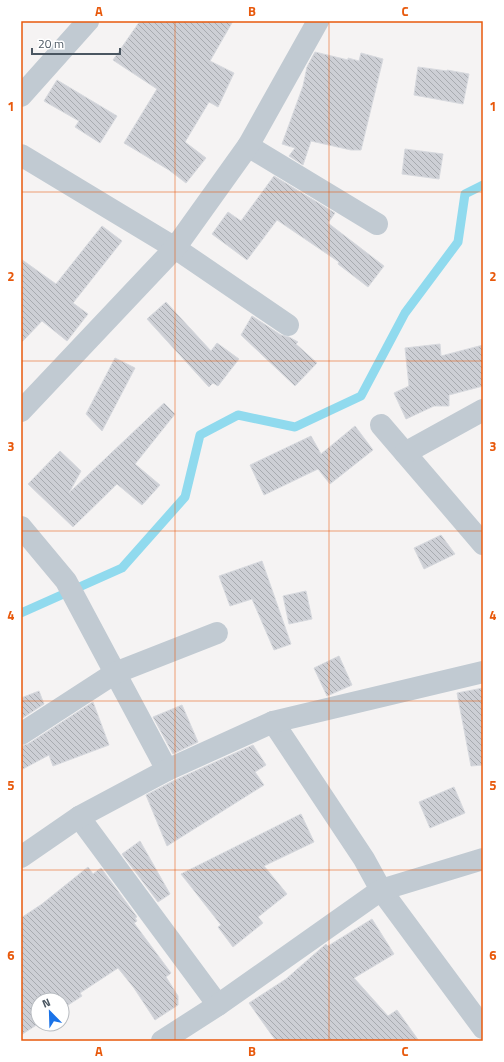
<svg xmlns="http://www.w3.org/2000/svg" width="504" height="1062" font-family="'Titillium Web',sans-serif">
	<defs>
		<pattern id="building-back-hatch" width="6" height="6" patternUnits="userSpaceOnUse"><rect width="6" height="6" fill="#cdcfd5"/><path d="M-1 5l2 2M0 0l6 6M5-1l2 2" fill="none" stroke="#a8abb0"/></pattern>
	</defs>
	<rect width="100%" height="100%" fill="#f5f3f3"/>
	<g fill="none" stroke-linecap="round" stroke-linejoin="round">
		<!-- stream -->
		<path stroke="#90daee" stroke-width="9" d="M21 613 122 568 185 497 200 435 238 415 295 427 361 396 405 313 458 242 465 194 483 185"/>
	</g>
	<!-- building -->
	<g fill="url(#building-back-hatch)" stroke="#d7d9de">
		<path d="M140 21H233L210 61 234 73 218 107 209 102 185 142 206 158 186 183 169 170 124 143 157 89 113 60Z"/>
		<path d="M315 52 348 60V58L359 61 361 53 383 59 361 150H351L311 141 303 165 289 156 295 148 282 144 303 86 307 67Z"/>
		<path d="M418 67 447 71V70L469 74 463 104 414 95Z"/>
		<path d="M57 80 117 116 100 143 75 127 79 121 44 101Z"/>
		<path d="M405 149 443 154 439 179 402 174Z"/>
		<path d="M274 176 335 213 328 223 384 266 368 287 338 264 339 262 277 220 247 260 212 234 228 212 241 221Z"/>
		<path d="M102 226 122 241 73 303 88 314 67 341 42 321 21 343V259L56 284Z"/>
		<path d="M166 302 211 351 217 343 239 359 218 386 213 383 209 387 147 319Z"/>
		<path d="M252 316 281 335 289 337 298 342 296 344 317 363 295 386 241 335Z"/>
		<path d="M440 344 441 356 483 345V386L449 395V406H434L406 419 394 393 409 386 405 348Z"/>
		<path d="M115 358 135 368 102 431 86 414Z"/>
		<path d="M164 403 175 414 135 464 160 485 142 505 117 484 73 527 28 484 60 451 81 471 69 493Z"/>
		<path d="M355 426 373 450 330 484 318 469 264 495 250 465 311 436 321 454Z"/>
		<path d="M441 535 455 554 424 569 414 548Z"/>
		<path d="M262 561 291 644 274 650 252 599 230 606 219 576Z"/>
		<path d="M306 591 312 619 289 624 283 596Z"/>
		<path d="M339 656 352 685 327 696 314 668Z"/>
		<path d="M483 688V765L471 766 457 693Z"/>
		<path d="M39 691 44 704 21 719V698Z"/>
		<path d="M93 702 109 745 53 766 49 755 21 770V746L28 744Z"/>
		<path d="M182 705 198 742 173 754 153 717Z"/>
		<path d="M253 745 266 765 255 772 264 785 167 846 146 795 173 781Z"/>
		<path d="M454 787 465 813 430 828 419 802Z"/>
		<path d="M301 814 314 842 264 866 287 894 258 917 263 923 233 947 218 927 221 925 181 874Z"/>
		<path d="M140 841 170 894 158 902 122 854Z"/>
		<path d="M88 867 93 874 101 868 137 917 135 918 137 921 134 923 171 973 166 977 178 996V1005L155 1020 134 988 118 968 80 993 82 996 62 1009V1000H38V1024L21 1035V918L42 904Z"/>
		<path d="M372 919 394 954 354 978 388 1016 397 1010 419 1041H276L249 1003 286 979 326 944 328 946Z"/>
	</g>
	<g fill="none" stroke-linecap="round" stroke-linejoin="round">
		<!-- minor -->
		<g stroke="#c1cad2" stroke-width="22">
			<path d="M21 96 88 21"/>
			<path d="M248 146 377 224"/>
			<path d="M21 155 175 248 288 325"/>
			<path d="M21 411 175 248 248 146 318 21"/>
			<path d="M381 425 483 544"/>
			<path d="M405 453 483 410"/>
			<path d="M21 527 66 581 167 770"/>
			<path d="M273 722 364 859 381 890 483 1028"/>
			<path d="M21 734 115 673 217 633"/>
			<path d="M79 817 218 1005"/>
			<path d="M21 857 79 817 167 770 273 722 483 672"/>
			<path d="M162 1041 218 1005 381 890 483 859"/>
		</g>
	</g>
	<!-- grid -->
	<path fill="none" stroke="#e8590c" stroke-width="1" stroke-opacity="0.55" d="M175 21V1041M329 21V1041M21 192H483M21 361H483M21 531H483M21 701H483M21 870H483"/>
	<!-- border -->
	<rect width="504" height="1062" fill="none" stroke="#ffffff" stroke-width="44"/>
	<!-- north arrow -->
	<g transform="translate(50 1012) rotate(337)"><circle r="19" fill="#ffffff" stroke="#b7bbc0"/>
	<path d="M0-3L7 15L0 10L-7 15Z" fill="#1a73e8"/>
	<text y="-6" font-size="11" font-weight="bold" text-anchor="middle" fill="#4a5661">N</text>
	</g>
	<!-- scale -->
	<path d="M32 48v6h88v-6" fill="none" stroke="#4a5661" stroke-width="2"/>
	<text x="38" y="48" font-size="12" fill="#4a5661" stroke="#ffffff" stroke-width="3" paint-order="stroke">20 m</text>
	<rect x="22" y="22" width="460" height="1018" fill="none" stroke="#e8590c" stroke-width="1.5"/>
	<g font-size="13" text-anchor="middle" font-weight="bold" fill="#e8590c">
		<text x="99" y="16">A</text>
		<text x="252" y="16">B</text>
		<text x="405" y="16">C</text>
		<text x="11" y="111">1</text>
		<text x="493" y="111">1</text>
		<text x="11" y="281">2</text>
		<text x="493" y="281">2</text>
		<text x="11" y="451">3</text>
		<text x="493" y="451">3</text>
		<text x="11" y="620">4</text>
		<text x="493" y="620">4</text>
		<text x="11" y="790">5</text>
		<text x="493" y="790">5</text>
		<text x="11" y="960">6</text>
		<text x="493" y="960">6</text>
		<text x="99" y="1056">A</text>
		<text x="252" y="1056">B</text>
		<text x="405" y="1056">C</text>
	</g>
</svg>
